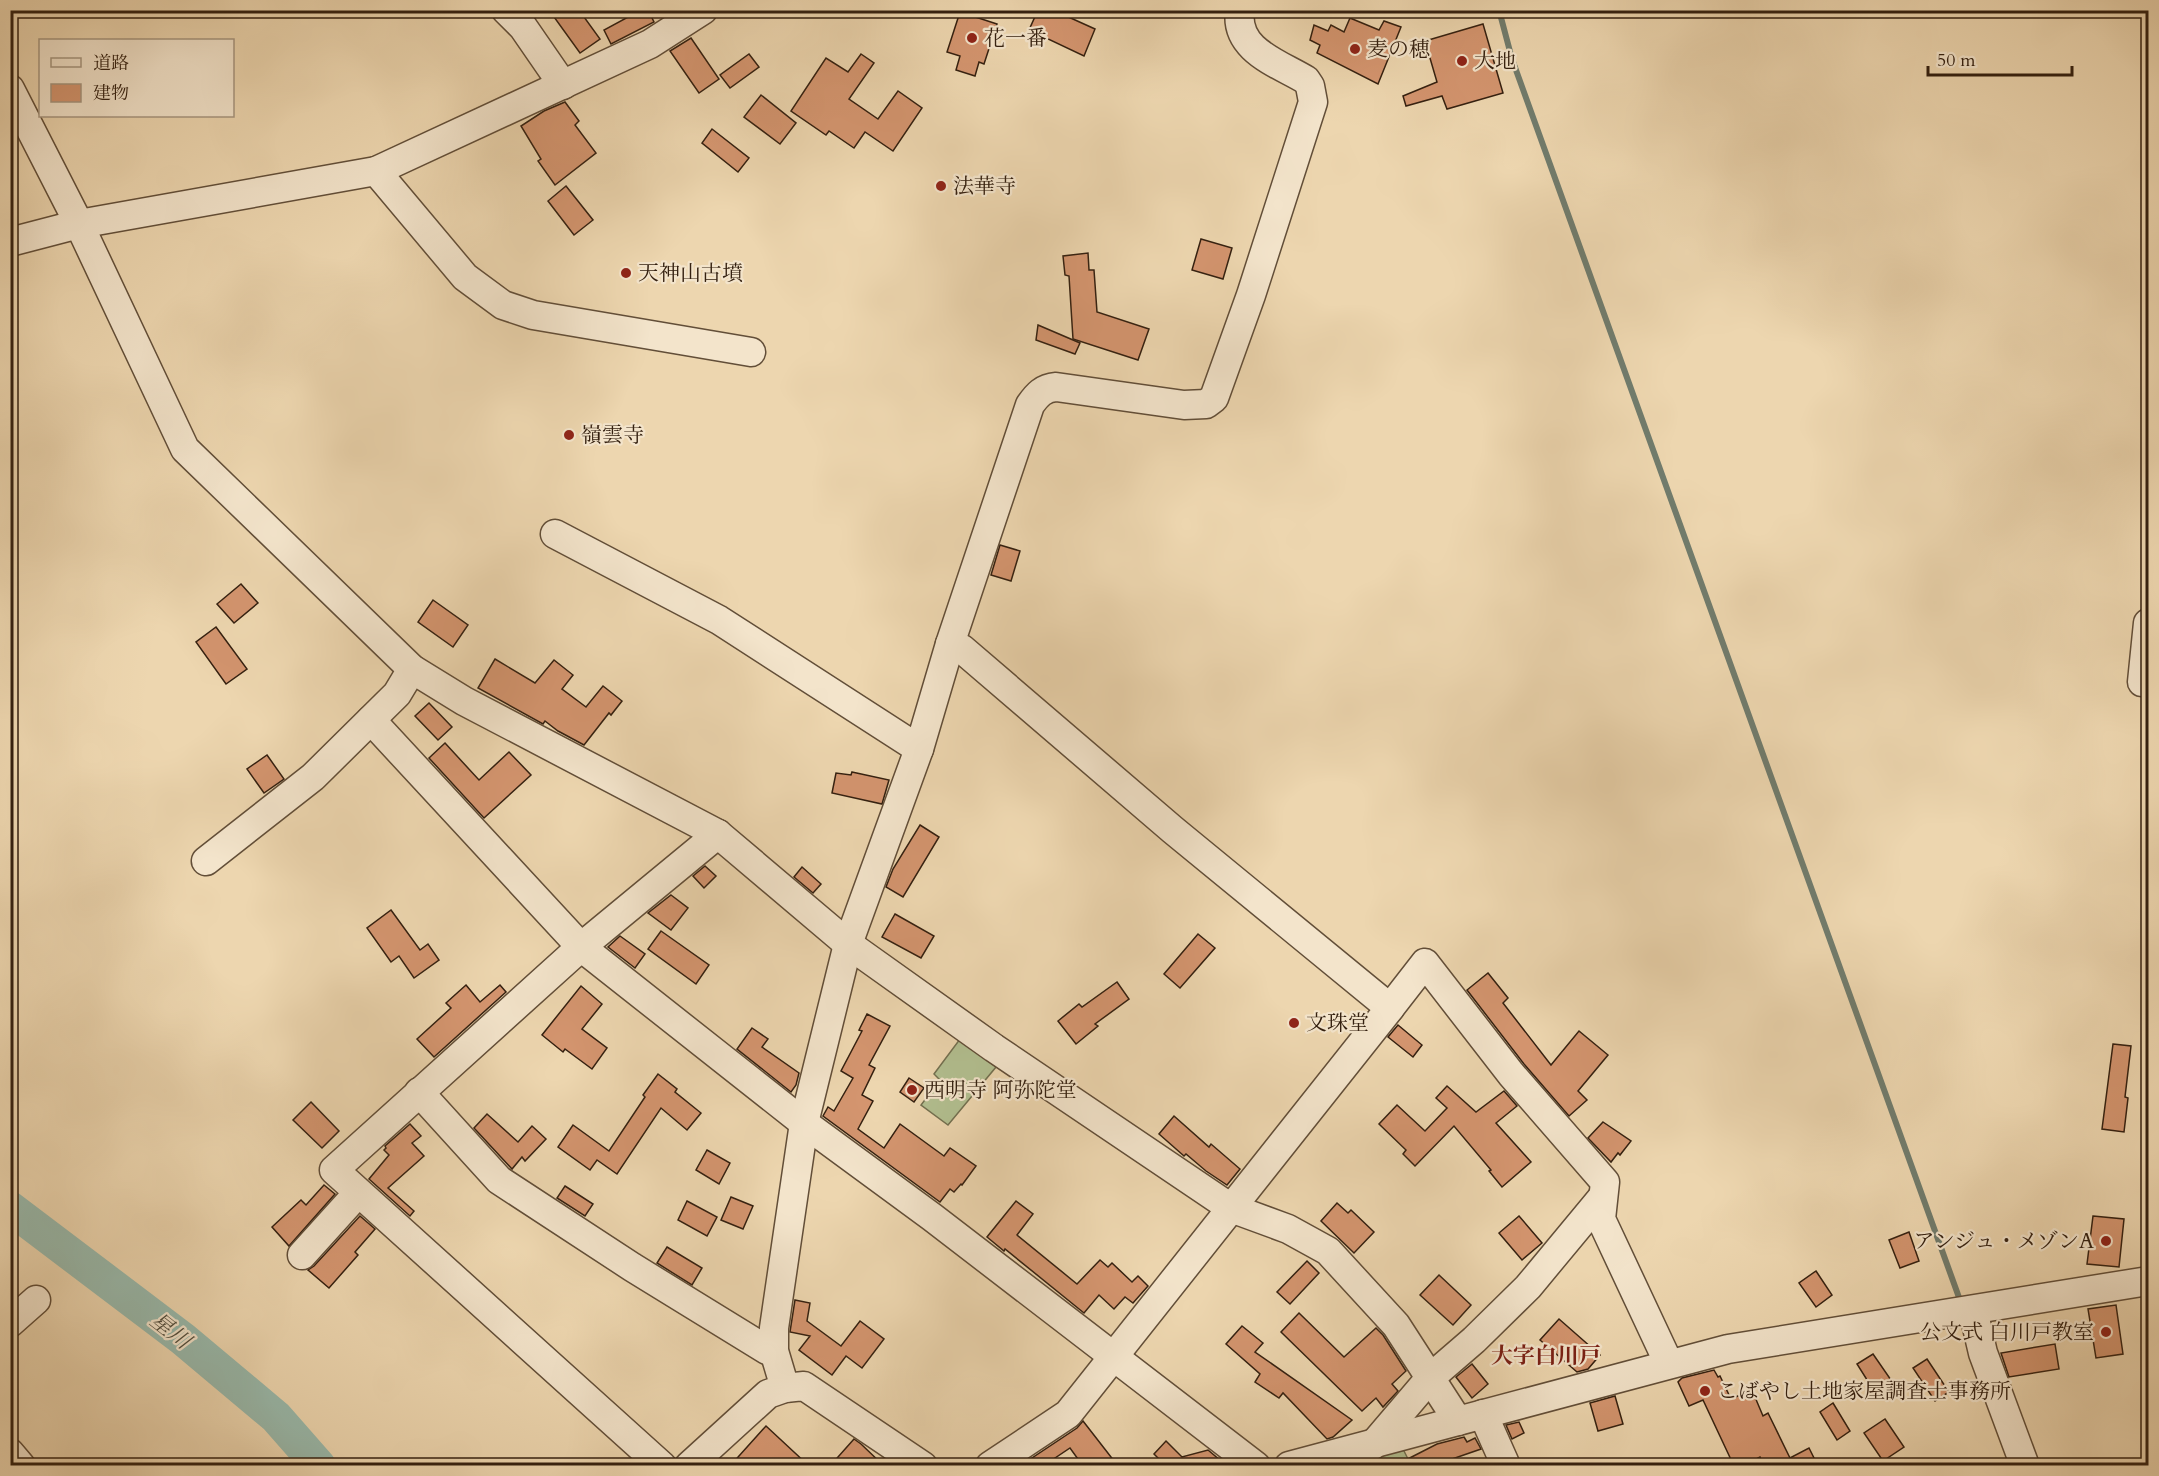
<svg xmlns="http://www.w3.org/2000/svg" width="2159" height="1476" font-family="Cardo,'Noto Serif JP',serif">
	<rect width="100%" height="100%" fill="#edd6af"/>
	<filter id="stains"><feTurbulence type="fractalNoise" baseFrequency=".00333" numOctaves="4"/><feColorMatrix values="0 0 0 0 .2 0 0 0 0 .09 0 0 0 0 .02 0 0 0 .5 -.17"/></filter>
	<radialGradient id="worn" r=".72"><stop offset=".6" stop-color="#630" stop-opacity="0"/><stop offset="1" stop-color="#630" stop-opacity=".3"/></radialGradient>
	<!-- green -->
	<g fill="#b2bf90" stroke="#737050" stroke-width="1.5">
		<path d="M960 1039 996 1067 948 1125 921 1105 940 1080 934 1074Z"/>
		<path d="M1401 1445 1411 1465 1366 1466 1381 1447Z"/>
	</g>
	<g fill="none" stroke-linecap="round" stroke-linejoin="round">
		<!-- stream -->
		<path stroke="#717c6d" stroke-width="6" d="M1499 10 1512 59 1961 1303"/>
		<!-- river -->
		<path stroke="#99b9ab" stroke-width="34" d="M10 1208 183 1339 276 1417 319 1466"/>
	</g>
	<!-- building -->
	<g fill="#d4956f" stroke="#342010" stroke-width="1.5">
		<path d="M549 10H579L600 39 580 53Z"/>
		<path d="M641 10H648L654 22 611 44 604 30Z"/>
		<path d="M1038 10H1053L1095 29 1084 56 1029 30Z"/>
		<path d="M960 12 997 24 984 64 979 62 975 76 956 70 960 56 947 52Z"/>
		<path d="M1350 18 1379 30 1384 21 1401 27 1378 84 1317 53 1320 45 1310 40 1314 25 1328 31 1331 25 1344 32Z"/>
		<path d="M1483 24 1503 93 1447 109 1442 96 1406 106 1403 96 1437 82 1425 41Z"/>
		<path d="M691 38 719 79 699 93 670 51Z"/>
		<path d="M749 54 759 67 730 88 720 75Z"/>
		<path d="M861 54 874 63 849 99 878 119 898 91 922 108 893 151 865 132 854 148 829 131 826 135 791 111 826 58 848 72Z"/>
		<path d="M761 95 796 123 780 144 744 117Z"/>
		<path d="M565 102 579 121 575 125 596 153 555 185 538 161 541 159 521 126 544 111Z"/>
		<path d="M712 129 749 158 738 172 702 143Z"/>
		<path d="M566 186 593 220 574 235 548 201Z"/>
		<path d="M1201 239 1232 248 1223 279 1192 270Z"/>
		<path d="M1088 253 1089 270H1094L1097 312 1149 329 1138 360 1073 339 1069 276 1065 275 1063 256Z"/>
		<path d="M1038 325 1080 343 1075 354 1036 340Z"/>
		<path d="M1000 545 1020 551 1011 581 991 575Z"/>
		<path d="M241 584 258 603 234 623 217 604Z"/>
		<path d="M433 600 468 625 453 647 418 622Z"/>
		<path d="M216 627 247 669 226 684 196 642Z"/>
		<path d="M495 659 535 683 554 660 573 675 562 689 586 707 603 686 622 701 611 715 609 713 584 745 558 731 545 721 543 724 478 688Z"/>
		<path d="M429 703 452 727 438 740 415 716Z"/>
		<path d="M445 743 479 780 509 752 531 775 484 818 429 758Z"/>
		<path d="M267 755 284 779 264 793 247 769Z"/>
		<path d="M852 772 889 780 882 804 832 793 836 773 851 775Z"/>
		<path d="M920 825 939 837 903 897 886 887 893 869Z"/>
		<path d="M705 866 716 876 704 888 693 876Z"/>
		<path d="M802 867 821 884 813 893 794 877Z"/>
		<path d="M671 895 688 908 671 930 648 913Z"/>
		<path d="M391 910 420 950 428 944 439 960 414 978 399 956 391 962 367 928Z"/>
		<path d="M895 914 934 936 921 958 882 937Z"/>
		<path d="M661 931 709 965 696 984 648 949Z"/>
		<path d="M1198 934 1215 948 1180 988 1164 974Z"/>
		<path d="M620 936 645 954 635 968 608 947Z"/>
		<path d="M1488 973 1508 998 1503 1003 1551 1065 1579 1031 1608 1055 1578 1091 1587 1100 1569 1116 1524 1064 1467 990Z"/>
		<path d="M1117 982 1129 999 1095 1024 1098 1026 1076 1044 1058 1021 1079 1004 1082 1007Z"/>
		<path d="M466 985 480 1002 500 985 506 992 434 1057 417 1039 451 1008 446 1003Z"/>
		<path d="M581 986 602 1004 582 1029 607 1048 592 1069 565 1049 563 1052 542 1035Z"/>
		<path d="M867 1014 890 1026 869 1065 875 1068 862 1095 873 1101 858 1129 884 1148 900 1124 944 1156 950 1148 976 1166 962 1185 961 1184 954 1192 950 1189 940 1202 823 1116 828 1107 834 1111 853 1078 841 1071 862 1031 859 1030Z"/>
		<path d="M1398 1025 1422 1045 1413 1057 1388 1037Z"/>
		<path d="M752 1028 768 1039 762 1047 799 1073 796 1085 791 1092 737 1049Z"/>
		<path d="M2113 1044 2131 1046 2125 1097 2128 1098 2124 1132 2102 1129Z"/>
		<path d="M658 1074 677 1089 675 1092 701 1113 687 1130 661 1108 617 1174 597 1160 590 1170 558 1147 573 1125 609 1151 645 1097 643 1095Z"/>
		<path d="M909 1078 924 1088 914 1102 900 1092Z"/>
		<path d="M1447 1086 1476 1112 1504 1091 1517 1106 1496 1123 1531 1162 1502 1187 1489 1171 1491 1170 1454 1126 1415 1166 1403 1154 1406 1150 1379 1124 1397 1105 1425 1131 1447 1108 1436 1098Z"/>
		<path d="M311 1102 339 1131 322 1148 293 1120Z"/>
		<path d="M487 1114 518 1142 532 1126 546 1139 525 1161 522 1157 512 1169 474 1128Z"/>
		<path d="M1174 1116 1209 1147 1211 1144 1240 1169 1227 1185 1206 1171 1186 1154 1184 1156 1159 1134Z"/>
		<path d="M1603 1122 1631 1141 1620 1155 1618 1153 1611 1162 1588 1138Z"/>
		<path d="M410 1124 421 1136 412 1143 424 1156 388 1188 414 1211 410 1216 369 1179 389 1155 384 1150 386 1148 385 1146Z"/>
		<path d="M707 1150 730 1163 719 1184 696 1170Z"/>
		<path d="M324 1185 335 1194 289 1246 272 1227 301 1200 306 1205Z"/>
		<path d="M565 1186 593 1204 585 1216 557 1198Z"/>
		<path d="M731 1197 753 1206 743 1229 721 1220Z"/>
		<path d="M687 1201 717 1217 707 1236 678 1220Z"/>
		<path d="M1016 1201 1033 1214 1017 1235 1077 1284 1100 1260 1108 1267 1112 1263 1132 1282 1138 1276 1148 1286 1133 1303 1125 1297 1114 1309 1099 1295 1084 1313 1005 1249 1004 1251 987 1237Z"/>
		<path d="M1337 1203 1348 1213 1351 1210 1374 1232 1354 1253 1321 1221Z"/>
		<path d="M360 1216 375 1229 355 1252 358 1255 329 1288 308 1270 314 1266Z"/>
		<path d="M1519 1216 1542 1243 1522 1260 1499 1233Z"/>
		<path d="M2093 1216 2124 1219 2119 1267 2087 1264Z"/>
		<path d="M1909 1232 1919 1261 1900 1268 1889 1240Z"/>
		<path d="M667 1247 702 1268 692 1285 657 1263Z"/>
		<path d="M1307 1261 1319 1273 1290 1304 1277 1292Z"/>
		<path d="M1816 1271 1832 1295 1816 1307 1799 1283Z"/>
		<path d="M1439 1275 1471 1305 1453 1325 1420 1295Z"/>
		<path d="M795 1300 810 1303 807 1321 841 1346 860 1321 884 1339 862 1368 846 1356 832 1375 799 1350 810 1336 790 1332Z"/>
		<path d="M2116 1305 2123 1354 2096 1358 2088 1309Z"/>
		<path d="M1299 1313 1344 1357 1376 1328 1383 1335 1406 1371 1392 1384 1398 1391 1383 1407 1376 1398 1362 1411 1281 1332Z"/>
		<path d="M1559 1319 1600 1355 1588 1369 1577 1372 1540 1340Z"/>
		<path d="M1242 1326 1263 1343 1255 1352 1352 1420 1333 1437 1327 1439 1283 1393 1279 1398 1255 1382 1260 1374 1226 1344Z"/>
		<path d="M2055 1344 2059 1369 2009 1377 2001 1353Z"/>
		<path d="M1873 1354 1891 1380 1874 1391 1857 1364Z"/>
		<path d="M1927 1359 1949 1392 1935 1401 1913 1368Z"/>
		<path d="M1472 1364 1488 1384 1472 1398 1456 1377Z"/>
		<path d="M1714 1370 1718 1377 1720 1376 1731 1399 1752 1390 1763 1416 1768 1413 1790 1458 1809 1448 1818 1466H1764L1760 1457 1742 1466H1734L1703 1400 1689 1406 1678 1382 1682 1378Z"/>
		<path d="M1615 1396 1623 1424 1598 1431 1590 1403Z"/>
		<path d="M1833 1403 1850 1431 1837 1440 1820 1412Z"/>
		<path d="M1885 1419 1904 1447 1883 1461 1864 1433Z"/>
		<path d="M1083 1421 1118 1466H1083L1070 1448 1043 1466H1020L1077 1428Z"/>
		<path d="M1519 1422 1524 1433 1512 1439 1506 1425Z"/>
		<path d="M766 1426 809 1466H730Z"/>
		<path d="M1464 1437 1467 1442 1475 1438 1481 1449 1432 1466H1394L1437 1444Z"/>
		<path d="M854 1439 861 1444 884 1466H830Z"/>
		<path d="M1166 1441 1182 1457 1208 1450 1227 1466H1166L1154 1454Z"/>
	</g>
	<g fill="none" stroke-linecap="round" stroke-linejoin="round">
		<!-- minor casing -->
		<g stroke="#624e38" stroke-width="31">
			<g id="minor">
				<path d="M506 10 523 27 563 85"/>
				<path d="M10 89 79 224 185 449 412 669 464 701 718 834 848 944 994 1048 1231 1208 1288 1229 1328 1251 1396 1325 1458 1421"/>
				<path d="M376 171 465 277 503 305 533 315 751 352"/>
				<path d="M10 242 79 224 376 171 650 44 703 10"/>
				<path d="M555 534 719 620 919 749 848 944 804 1123 774 1328V1351L785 1388"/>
				<path d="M2148 623 2142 682 2148 683"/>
				<path d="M950 644 962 649 1173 830 1390 1008 1068 1414 990 1466"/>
				<path d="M371 720 581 947 804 1123 932 1217 1256 1466"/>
				<path d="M919 749 950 644 1030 405C1037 395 1043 388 1056 387L1184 405 1206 404 1214 398 1251 295 1313 102 1310 86 1306 80C1278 63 1234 50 1240 10"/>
				<path d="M206 861 313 777 397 694 412 669"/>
				<path d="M1390 1008 1425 963 1511 1074 1605 1182 1601 1219 1669 1364"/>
				<path d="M419 1092 499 1180 632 1267 767 1350 774 1351"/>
				<path d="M302 1255 358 1193"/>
				<path d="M1973 1310 1983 1353 2025 1466"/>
				<path d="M10 1323 36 1300"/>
				<path d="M1483 1414 1506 1466"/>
				<path d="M1373 1445 1430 1378 1474 1340 1528 1287 1601 1199"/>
				<path d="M10 1453 21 1466"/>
				<path d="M662 1466 334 1170 581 947 718 834"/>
				<path d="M689 1466 768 1394 785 1388 804 1386 923 1466"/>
				<path d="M1289 1466 1728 1349 2148 1281"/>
			</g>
		</g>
		<!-- minor -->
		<use href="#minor" stroke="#f3e4cb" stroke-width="28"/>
	</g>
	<!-- markers -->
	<g fill="#8f2418" stroke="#f3e4cb" stroke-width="2">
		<circle cx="972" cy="38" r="6"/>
		<circle cx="1355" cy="49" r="6"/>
		<circle cx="1462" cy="61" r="6"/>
		<circle cx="941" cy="186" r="6"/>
		<circle cx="626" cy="273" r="6"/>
		<circle cx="569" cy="435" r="6"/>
		<circle cx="1294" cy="1023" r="6"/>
		<circle cx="912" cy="1090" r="6"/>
		<circle cx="2106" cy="1241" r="6"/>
		<circle cx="2106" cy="1332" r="6"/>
		<circle cx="1705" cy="1391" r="6"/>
	</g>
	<g text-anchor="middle" stroke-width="4.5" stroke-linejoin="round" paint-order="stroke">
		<!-- poi labels -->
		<g font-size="21" fill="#342010" stroke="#f3e4cb" text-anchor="start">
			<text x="984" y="45">花一番</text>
			<text x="1367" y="56">麦の穂</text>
			<text x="1474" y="68">大地</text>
			<text x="953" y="193">法華寺</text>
			<text x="638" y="280">天神山古墳</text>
			<text x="581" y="442">嶺雲寺</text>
			<text x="1306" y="1030">文珠堂</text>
			<text x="924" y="1097">西明寺 阿弥陀堂</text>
			<text x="2094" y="1248" text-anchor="end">アンジュ・メゾンA</text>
			<text x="2094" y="1339" text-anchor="end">公文式 白川戸教室</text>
			<text x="1717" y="1398">こばやし土地家屋調査士事務所</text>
		</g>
		<!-- water labels -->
		<g font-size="22" font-style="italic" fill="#524e3e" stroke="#f3e4cb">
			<text transform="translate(171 1330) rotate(38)" y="8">星川</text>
		</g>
		<!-- neighbourhood labels -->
		<g font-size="22" font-weight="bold" fill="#7a1f14" stroke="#f3e4cb">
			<text x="1546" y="1363">大字白川戸</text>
		</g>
	</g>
	<!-- margin -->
	<rect width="2159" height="1476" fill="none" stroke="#edd6af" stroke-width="36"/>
	<rect x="12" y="12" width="2135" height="1452" fill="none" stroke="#342010" stroke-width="3"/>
	<rect x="18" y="18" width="2123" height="1440" fill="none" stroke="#342010" stroke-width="1.5"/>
	<!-- legend -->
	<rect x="39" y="39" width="195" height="78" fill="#f3e4cb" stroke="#a79680" stroke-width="1.5"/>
	<rect x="51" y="58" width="30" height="9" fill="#f3e4cb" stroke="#a79680" stroke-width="1.5"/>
	<text x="93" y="69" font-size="18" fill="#342010">道路</text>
	<rect x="51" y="84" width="30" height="18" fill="#d4956f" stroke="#a79680" stroke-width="1.5"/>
	<text x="93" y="99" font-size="18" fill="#342010">建物</text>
	<!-- scale -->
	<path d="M1928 66v9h144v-9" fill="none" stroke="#342010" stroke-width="3"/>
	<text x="1937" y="66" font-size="18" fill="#342010" stroke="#f3e4cb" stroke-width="4.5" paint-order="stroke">50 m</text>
	<rect width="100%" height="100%" filter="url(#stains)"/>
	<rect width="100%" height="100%" fill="url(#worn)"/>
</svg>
